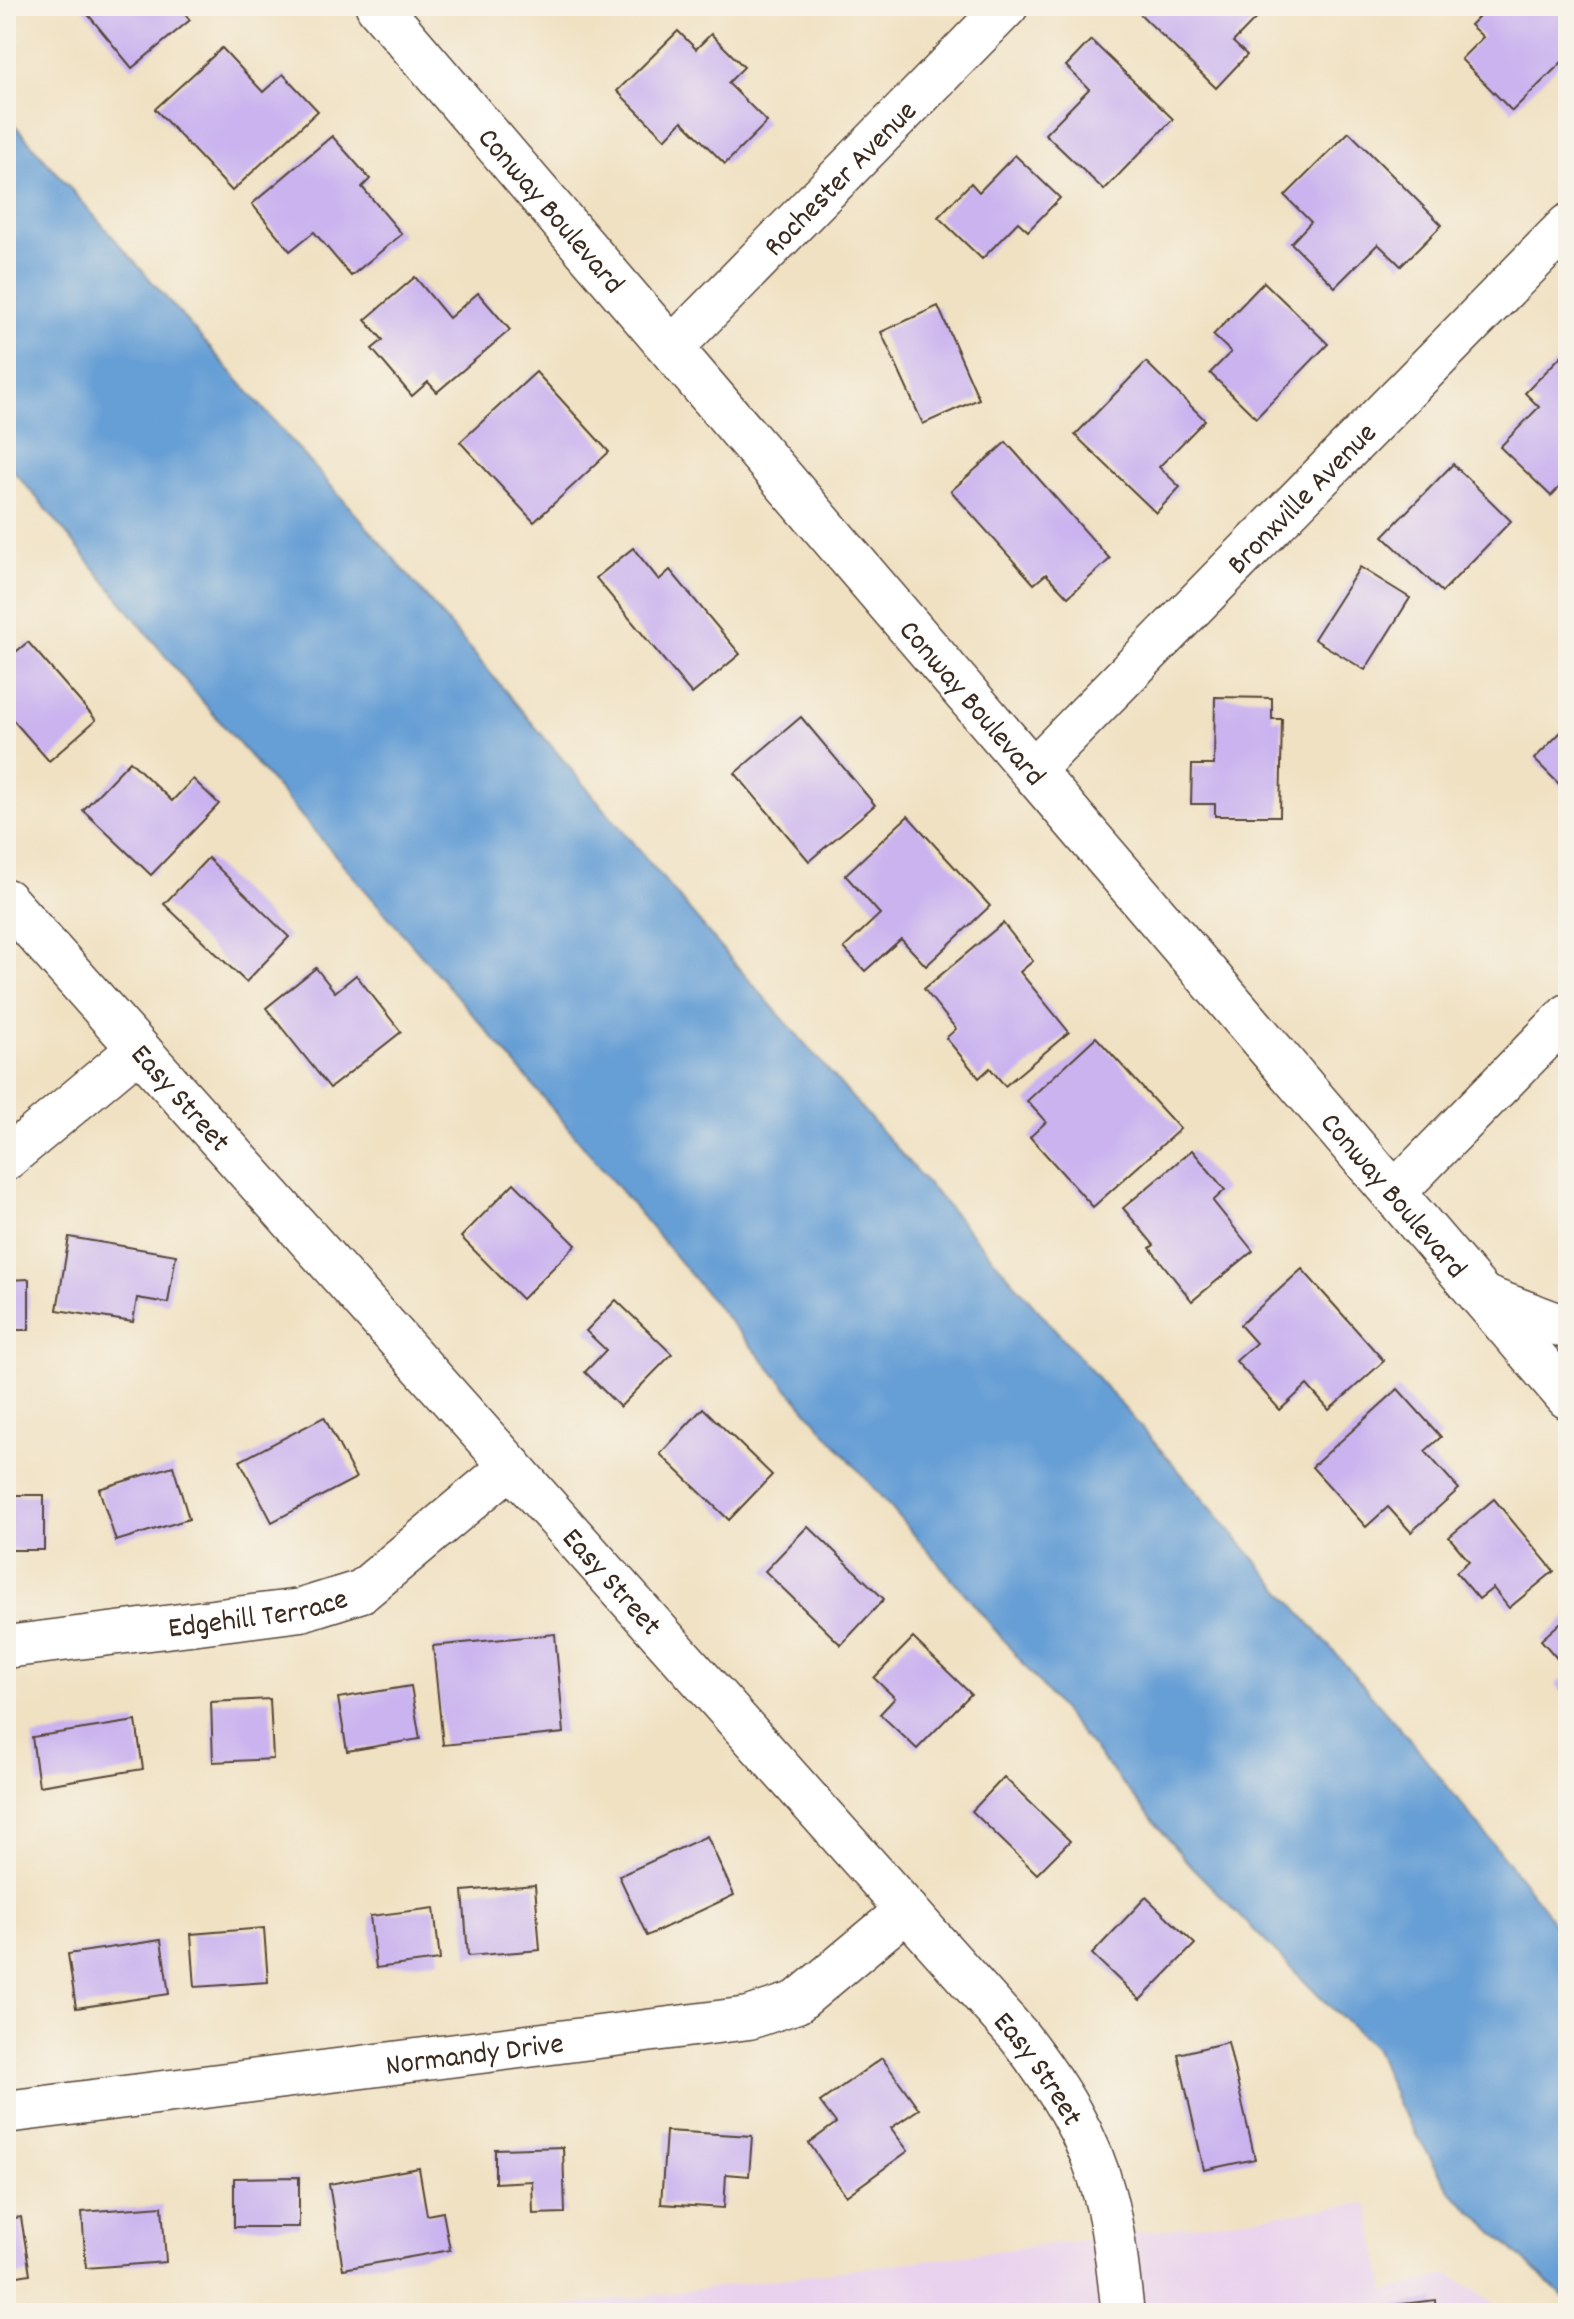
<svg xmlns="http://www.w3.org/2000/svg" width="1574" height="2319" font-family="Dekko,sans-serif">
	<rect width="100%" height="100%" fill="#f7f3e8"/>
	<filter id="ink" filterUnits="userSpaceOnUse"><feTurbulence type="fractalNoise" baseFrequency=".0125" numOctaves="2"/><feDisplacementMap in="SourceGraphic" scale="16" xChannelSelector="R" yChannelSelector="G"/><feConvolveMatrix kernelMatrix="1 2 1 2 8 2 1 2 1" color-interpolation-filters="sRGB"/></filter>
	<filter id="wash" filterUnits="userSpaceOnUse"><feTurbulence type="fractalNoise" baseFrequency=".006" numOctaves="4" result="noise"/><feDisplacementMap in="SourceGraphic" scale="32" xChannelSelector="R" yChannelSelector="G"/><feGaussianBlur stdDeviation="1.8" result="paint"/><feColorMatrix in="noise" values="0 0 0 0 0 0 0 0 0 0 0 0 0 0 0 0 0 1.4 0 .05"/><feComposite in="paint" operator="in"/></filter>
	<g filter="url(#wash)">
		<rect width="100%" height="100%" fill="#f0e1c2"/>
		<!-- built -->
		<path fill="#e9d2ee" d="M1367 2203 1386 2291 1449 2274 1509 2313H515Z"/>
		<!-- water -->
		<path fill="#669fd5" stroke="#50647a" stroke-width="2" d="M6 115 380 542 728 956 1166 1456 1420 1752 1545 1909 1568 1951V2301L1451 2192 1398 2105 1375 2049 1320 1997 1190 1865 967 1596 720 1310 511 1059 197 695 49 512 6 462Z"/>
		<g id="blocks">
			<!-- building -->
			<g fill="#cab3ef">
				<path d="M81 6H179L190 20 132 68Z"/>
				<path d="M1132 6H1268L1233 42 1247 55 1216 88Z"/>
				<path d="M1489 6H1568V56L1512 111 1461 59 1483 37 1470 25Z"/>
				<path d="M678 31 696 49 711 34 744 67 728 83 767 122 725 164 682 121 665 139 617 91Z"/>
				<path d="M1091 40 1173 119 1104 190 1045 134 1089 89 1066 66Z"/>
				<path d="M222 48 263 92 283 74 318 111 232 191 155 109Z"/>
				<path d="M1349 132 1442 225 1401 266 1378 244 1335 287 1291 243 1311 222 1285 196Z"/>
				<path d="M332 136 370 179 362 187 402 234 351 276 314 232 290 251 252 204Z"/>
				<path d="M1015 155 1060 198 1028 231 1018 222 982 259 938 217 971 183 979 192Z"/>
				<path d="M415 277 449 318 478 293 510 330 437 392 428 382 412 396 372 349 383 340 365 320Z"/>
				<path d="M1264 282 1328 344 1256 418 1210 373 1231 352 1213 335Z"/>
				<path d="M938 306 979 399 923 424 881 332Z"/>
				<path d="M1566 351 1568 353V478L1551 496 1500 447 1539 407 1525 393Z"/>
				<path d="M1146 362 1205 420 1159 467 1180 487 1156 513 1075 435Z"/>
				<path d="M536 372 609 452 534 522 460 442Z"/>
				<path d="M1006 442 1110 559 1068 597 1046 574 1034 584 951 491Z"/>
				<path d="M1453 464 1511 521 1442 592 1383 536Z"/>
				<path d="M633 548 659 580 670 570 740 654 692 694 596 578Z"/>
				<path d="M1360 567 1410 598 1365 670 1314 639Z"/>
				<path d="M28 642 96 720 49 761 6 712V660Z"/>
				<path d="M1215 697 1272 698V719H1282L1280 816H1215V804H1191L1192 765H1214Z"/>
				<path d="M801 717 875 805 809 861 735 773Z"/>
				<path d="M1568 725V793L1534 759Z"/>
				<path d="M130 761 172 801 193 779 219 804 151 875 83 810Z"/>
				<path d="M908 816 990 906 926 966 901 939 865 971 844 948 880 914 845 875Z"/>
				<path d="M208 858 289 937 246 982 164 904Z"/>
				<path d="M1003 923 1033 961 1020 972 1069 1032 1005 1086 990 1068 979 1078 946 1038 956 1029 924 989Z"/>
				<path d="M316 968 335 992 356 975 401 1032 330 1088 266 1008Z"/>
				<path d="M1096 1037 1180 1129 1093 1207 1030 1137 1046 1122 1027 1101Z"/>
				<path d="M1192 1150 1225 1190 1213 1201 1253 1251 1192 1301 1150 1248 1154 1245 1123 1208Z"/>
				<path d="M514 1183 576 1245 522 1299 461 1237Z"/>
				<path d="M69 1237 176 1255 168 1303 137 1298 133 1322 57 1310Z"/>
				<path d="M1302 1269 1384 1361 1329 1410 1307 1385 1280 1410 1236 1361 1256 1343 1240 1325Z"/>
				<path d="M29 1279V1330H6V1280Z"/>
				<path d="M616 1300 672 1354 620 1407 585 1372 606 1350 586 1331Z"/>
				<path d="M1398 1389 1441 1437 1425 1451 1459 1489 1411 1532 1388 1507 1366 1527 1312 1467Z"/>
				<path d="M703 1408 772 1475 729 1520 660 1454Z"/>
				<path d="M324 1417 356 1478 272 1522 240 1461Z"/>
				<path d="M173 1466 189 1519 116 1541 99 1489Z"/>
				<rect x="6" y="1495" width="38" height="55"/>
				<path d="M1494 1499 1554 1571 1509 1608 1493 1588 1479 1599 1456 1572 1469 1561 1449 1537Z"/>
				<path d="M808 1526 884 1599 841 1645 765 1571Z"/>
				<path d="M1568 1616V1671L1541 1640Z"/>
				<path d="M555 1634 564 1733 443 1745 433 1646Z"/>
				<path d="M913 1638 971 1694 917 1749 880 1714 895 1698 874 1678Z"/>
				<path d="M1568 1674V1699L1555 1685Z"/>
				<path d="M411 1686 420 1739 347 1751 338 1698Z"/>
				<path d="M270 1699 273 1759 213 1762 211 1702Z"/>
				<path d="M136 1721 143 1769 39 1786 32 1737Z"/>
				<path d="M1004 1777 1070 1841 1037 1874 972 1811Z"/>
				<path d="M707 1836 734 1895 647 1936 619 1876Z"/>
				<path d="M535 1885 540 1950 468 1956 463 1891Z"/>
				<path d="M1146 1897 1195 1944 1140 2000 1092 1954Z"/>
				<path d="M434 1908 440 1960 376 1968 370 1916Z"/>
				<path d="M264 1928 268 1982 195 1987 191 1934Z"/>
				<path d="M161 1940 169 1994 76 2008 68 1954Z"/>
				<path d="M6 1967H8L11 2020 6 2021Z"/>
				<path d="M1228 2042 1255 2159 1204 2170 1178 2054Z"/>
				<path d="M882 2058 919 2109 891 2128 908 2151 846 2196 809 2143 836 2123 820 2102Z"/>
				<path d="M666 2131 752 2136 749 2176 726 2174 724 2208 661 2204Z"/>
				<path d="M563 2147 565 2213 533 2214 532 2181 495 2183V2149Z"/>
				<path d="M419 2168 427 2215 443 2212 450 2250 343 2269 329 2184Z"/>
				<path d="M299 2177V2227H234V2178Z"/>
				<path d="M162 2206 166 2262 86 2268 82 2212Z"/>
				<path d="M21 2217 30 2274 6 2278V2219Z"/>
				<path d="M1435 2300 1436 2313H1345V2311Z"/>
			</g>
		</g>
	</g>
	<g filter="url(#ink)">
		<use href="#blocks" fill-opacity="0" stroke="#564537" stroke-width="2"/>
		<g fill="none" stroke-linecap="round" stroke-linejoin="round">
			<!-- minor casing -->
			<g stroke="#564537" stroke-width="45">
				<g id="minor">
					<path id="s1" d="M671 349 1007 6"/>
					<path id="s2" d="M1033 770 1568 225"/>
					<path id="s3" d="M6 900 1018 2035C1056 2084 1090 2136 1105 2197 1115 2235 1118 2274 1123 2313"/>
					<path d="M6 1159 138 1049"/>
					<path d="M1394 1193 1568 1015"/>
					<path d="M1480 1295 1568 1328"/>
					<path id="s4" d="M6 1647 301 1610 362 1591 511 1466"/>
					<path id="s5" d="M6 2112 749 2018 797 2002 907 1910"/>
				</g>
			</g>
			<!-- tertiary casing -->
			<g stroke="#564537" stroke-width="47">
				<g id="tertiary">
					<path id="s6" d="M378 6 1568 1397"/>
				</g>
			</g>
			<!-- minor -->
			<use href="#minor" stroke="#fff" stroke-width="42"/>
			<!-- tertiary -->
			<use href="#tertiary" stroke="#fff" stroke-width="44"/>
		</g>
	</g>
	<g text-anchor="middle" stroke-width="6" stroke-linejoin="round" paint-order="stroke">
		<!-- street labels -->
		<g font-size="30" fill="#3b2a1e" stroke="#f7f3e8">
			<text dy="10" stroke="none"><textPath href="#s1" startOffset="240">Rochester Avenue</textPath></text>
			<text dy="10" stroke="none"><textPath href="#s6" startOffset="268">Conway Boulevard</textPath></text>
			<text dy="10" stroke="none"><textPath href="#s2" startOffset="382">Bronxville Avenue</textPath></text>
			<text dy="10" stroke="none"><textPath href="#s6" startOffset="916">Conway Boulevard</textPath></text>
			<text dy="10" stroke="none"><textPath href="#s3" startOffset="264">Easy Street</textPath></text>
			<text dy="10" stroke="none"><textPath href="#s6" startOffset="1564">Conway Boulevard</textPath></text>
			<text dy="10" stroke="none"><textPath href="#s3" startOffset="912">Easy Street</textPath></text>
			<text dy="10" stroke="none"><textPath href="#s4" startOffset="254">Edgehill Terrace</textPath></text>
			<text dy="10" stroke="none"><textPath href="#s5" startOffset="472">Normandy Drive</textPath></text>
			<text dy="10" stroke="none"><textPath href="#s3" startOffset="1560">Easy Street</textPath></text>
		</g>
	</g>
	<!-- margin -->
	<rect width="1574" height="2319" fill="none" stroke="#f7f3e8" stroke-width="32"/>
</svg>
